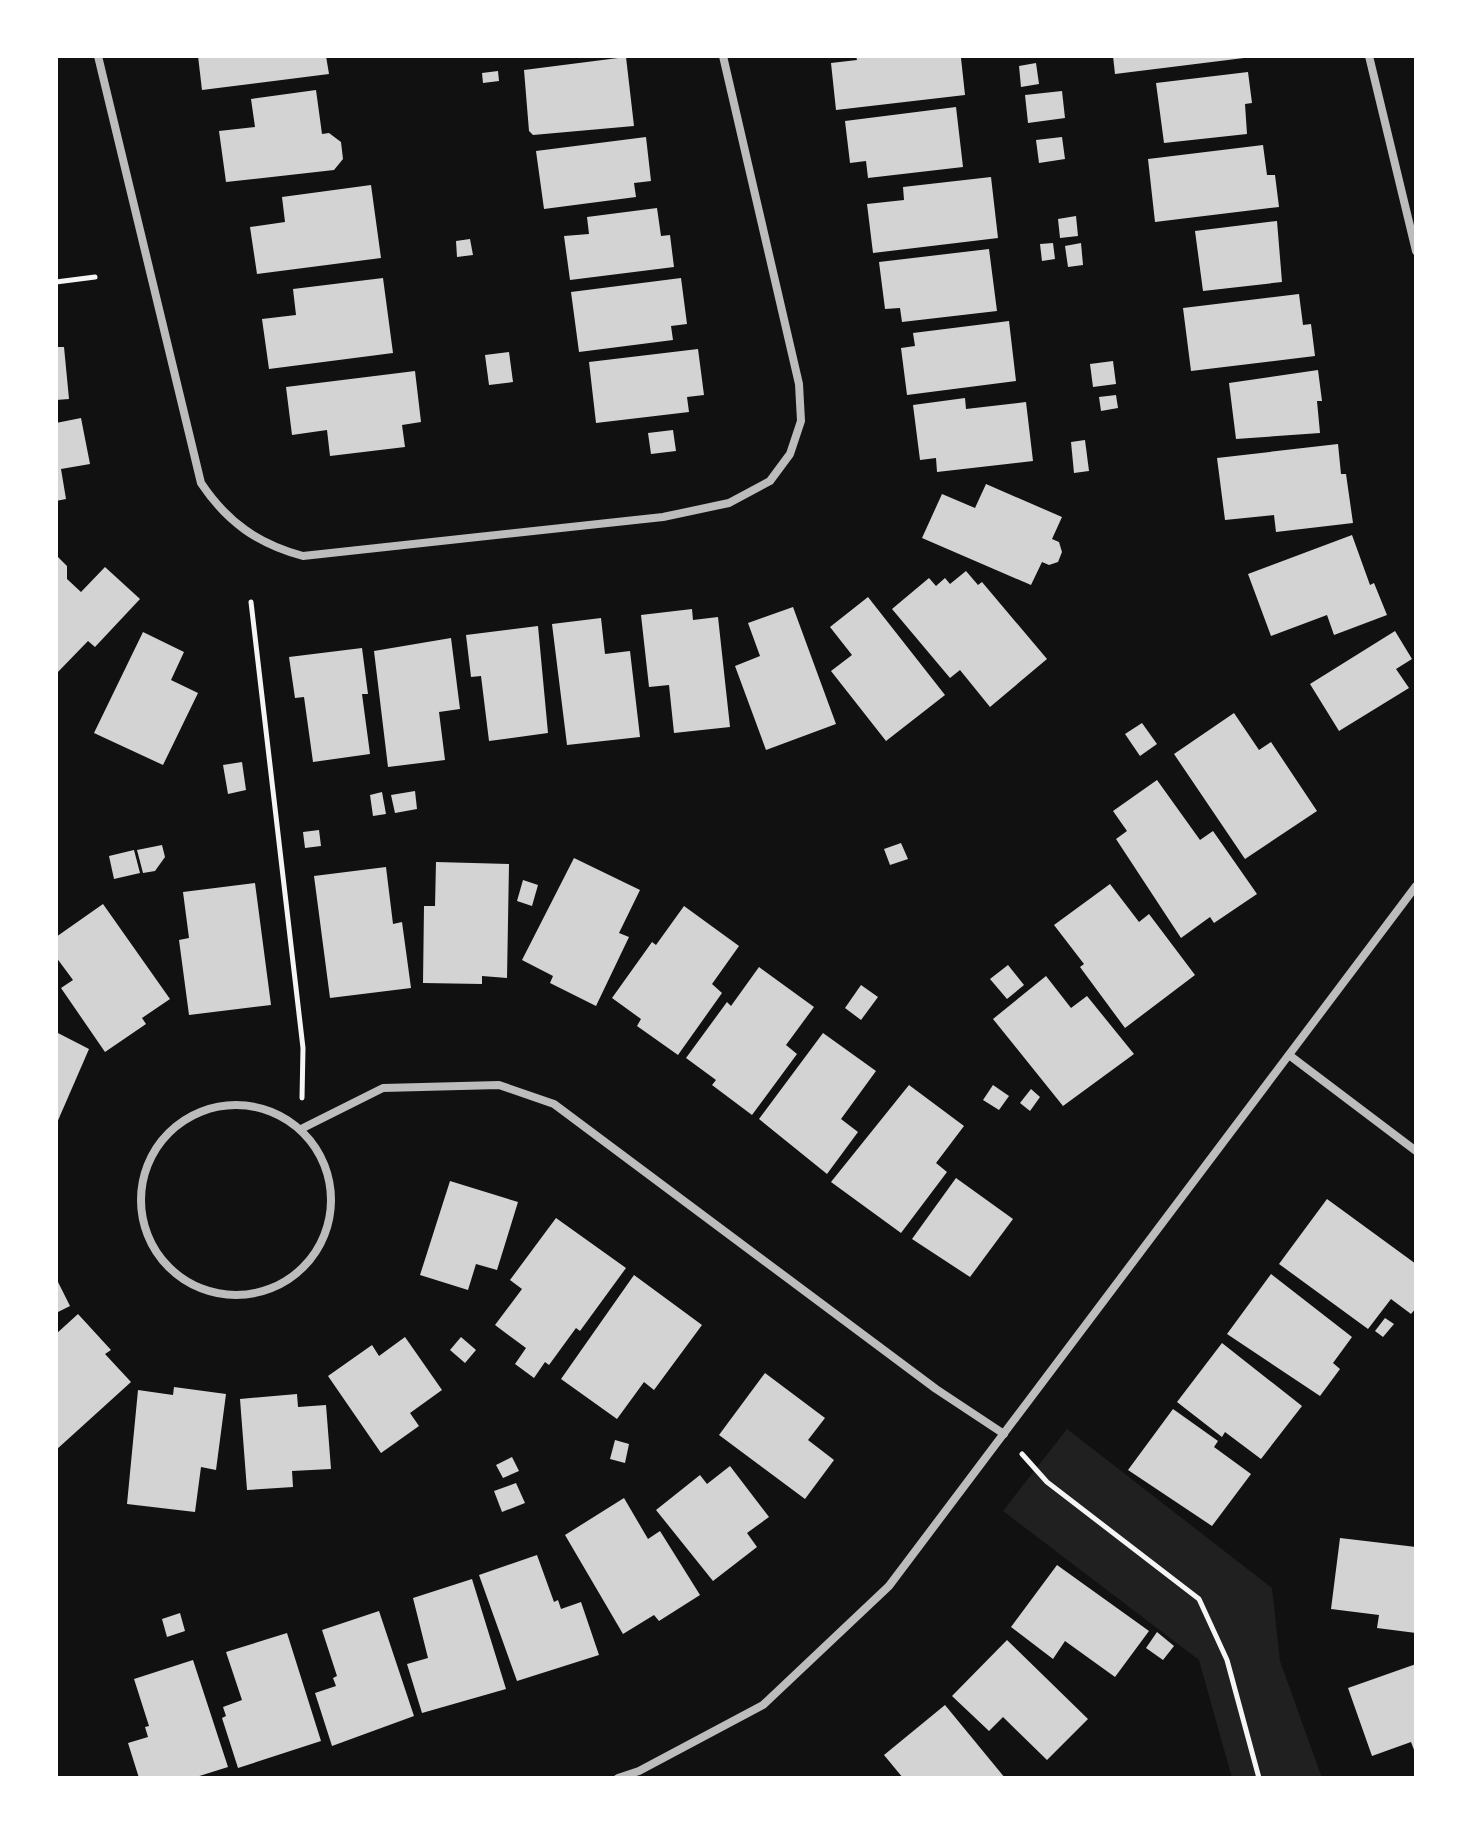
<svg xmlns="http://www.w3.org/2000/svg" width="1472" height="1834" font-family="'Noto Sans',sans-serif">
	<rect width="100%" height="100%" fill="#111"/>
	<!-- green -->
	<path fill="#202020" d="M1067 1429 1272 1588 1280 1661 1322 1778H1232L1199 1660 1003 1511Z"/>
	<!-- building -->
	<g fill="#d3d3d3">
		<path d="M198 56H326L329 74 202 90Z"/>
		<path d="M856 56 961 58 965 95 836 110 831 63 857 60Z"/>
		<path d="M1113 56H1244V58L1115 74Z"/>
		<path d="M626 57 634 126 533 135 529 131 524 70Z"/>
		<path d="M1036 63 1039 84 1021 87 1019 66Z"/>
		<path d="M498 71 499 81 483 83 482 73Z"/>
		<path d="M1248 72 1252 103 1245 104 1247 134 1164 143 1156 83Z"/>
		<path d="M316 90 322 134 329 133 341 142 343 159 334 170 226 182 219 131 255 127 251 99Z"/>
		<path d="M1062 91 1065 118 1028 123 1025 95Z"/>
		<path d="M956 107 963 167 868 178 866 161 850 163 845 121Z"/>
		<path d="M646 137 651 181 634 183 636 197 544 209 536 151Z"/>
		<path d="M1062 137 1065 159 1039 163 1036 140Z"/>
		<path d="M1263 145 1267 175H1275L1279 207 1155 222 1148 159Z"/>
		<path d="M991 177 998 238 873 253 867 204 904 200 903 187Z"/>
		<path d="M371 185 381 258 257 274 250 227 285 222 282 197Z"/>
		<path d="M657 208 661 236 670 235 674 267 570 280 564 236 589 234 587 217Z"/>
		<path d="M1076 216 1078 236 1060 238 1058 219Z"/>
		<path d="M1277 221 1282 282 1203 291 1195 231Z"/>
		<path d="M470 239 473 255 457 257 456 241Z"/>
		<path d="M1053 243 1055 259 1042 261 1040 244Z"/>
		<path d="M1081 243 1083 265 1068 267 1065 246Z"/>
		<path d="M989 249 997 311 902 322 900 308 885 309 879 262Z"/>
		<path d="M383 278 393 353 269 369 262 319 296 315 293 289Z"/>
		<path d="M681 278 687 324 671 326 673 340 579 352 571 292Z"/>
		<path d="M1299 294 1303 325 1311 324 1315 356 1191 371 1183 308Z"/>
		<path d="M1009 321 1016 381 907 395 901 348 915 346 913 333Z"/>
		<path d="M56 347H64L69 399 56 400Z"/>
		<path d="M698 349 704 395 687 397 689 412 596 423 589 362Z"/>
		<path d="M509 352 513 382 489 385 485 355Z"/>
		<path d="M1113 361 1116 384 1093 387 1090 364Z"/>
		<path d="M1318 370 1322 401H1317L1320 433 1236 439 1229 383Z"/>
		<path d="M415 371 421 422 402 425 405 447 330 456 327 430 292 435 286 387Z"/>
		<path d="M1116 395 1118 408 1101 411 1099 397Z"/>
		<path d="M965 398 966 409 1026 402 1033 461 937 472 936 458 920 460 913 405Z"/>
		<path d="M81 418 90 464 61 469 66 499 56 501V423Z"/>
		<path d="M673 430 676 451 651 454 648 433Z"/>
		<path d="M1085 440 1089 471 1074 473 1071 442Z"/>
		<path d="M1338 444 1341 474H1346L1353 523 1276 532 1274 515 1225 520 1217 458Z"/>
		<path d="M986 484 1062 517 1052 539 1059 542 1062 552 1058 562 1049 565 1042 562 1031 585 922 538 942 494 975 508Z"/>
		<path d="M1352 535 1370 585 1374 583 1387 615 1334 635 1327 615 1271 636 1248 574Z"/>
		<path d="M58 557 67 566V579L81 592 105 567 140 599 95 647 88 641 56 674Z"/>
		<path d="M966 571 978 585 982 582 1047 659 990 707 960 670 950 678 892 609 929 578 936 586 945 578 950 584Z"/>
		<path d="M868 597 945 695 886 741 831 671 852 655 830 627Z"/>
		<path d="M793 607 836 724 766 750 735 666 760 656 748 623Z"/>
		<path d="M692 609 693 620 718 617 730 727 674 733 669 685 649 687 641 615Z"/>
		<path d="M601 618 605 654 630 651 640 737 567 745 552 624Z"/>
		<path d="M538 626 548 733 489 741 481 676 471 677 466 635Z"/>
		<path d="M1395 631 1412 659 1396 669 1409 688 1339 731 1310 684Z"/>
		<path d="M143 632 184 652 171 680 198 693 163 765 94 733Z"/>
		<path d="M451 638 460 709 439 712 445 760 388 767 374 651Z"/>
		<path d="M362 648 368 694H362L370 754 313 762 304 697 295 698 289 657Z"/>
		<path d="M1234 713 1259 750 1271 742 1317 811 1245 859 1174 754Z"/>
		<path d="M1142 723 1157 744 1140 756 1125 734Z"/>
		<path d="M242 762 246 790 228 794 223 765Z"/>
		<path d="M1157 780 1200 840 1213 831 1257 894 1214 923 1210 917 1181 938 1116 839 1127 831 1113 811Z"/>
		<path d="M415 791 417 809 395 813 391 795Z"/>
		<path d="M382 792 386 814 373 816 370 795Z"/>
		<path d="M319 830 321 846 305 848 303 832Z"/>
		<path d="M901 843 908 859 890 865 884 849Z"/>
		<path d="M162 845 165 857 155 871 143 873 137 850Z"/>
		<path d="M134 850 140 873 114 879 109 856Z"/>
		<path d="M574 858 640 890 619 933 629 937 596 1006 550 983 553 976 522 960Z"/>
		<path d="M436 862 509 864 507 978 482 976V984L423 983 424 906H435Z"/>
		<path d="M386 867 393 924 402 922 411 988 330 998 314 876Z"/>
		<path d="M523 880 538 885 532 906 517 901Z"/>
		<path d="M255 883 271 1005 189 1015 179 940 189 938 183 892Z"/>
		<path d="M1110 884 1139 922 1149 914 1195 975 1125 1028 1080 967 1084 964 1054 925Z"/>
		<path d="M103 904 170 999 142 1018 146 1024 105 1052 61 988 73 980 56 957V937Z"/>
		<path d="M684 906 739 946 712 984 722 993 678 1055 637 1026 641 1019 612 998 652 942 656 945Z"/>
		<path d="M1008 965 1024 985 1007 999 990 979Z"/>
		<path d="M759 967 814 1007 786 1045 797 1054 752 1115 712 1085 716 1080 686 1058 727 1002 731 1006Z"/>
		<path d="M1046 976 1071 1008 1087 996 1134 1054 1063 1106 993 1019Z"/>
		<path d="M861 985 878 997 861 1020 845 1008Z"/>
		<path d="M56 1032 89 1049 56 1125Z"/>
		<path d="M823 1033 876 1071 841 1119 858 1132 827 1174 759 1119Z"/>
		<path d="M909 1085 964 1126 936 1163 947 1172 901 1233 831 1182Z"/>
		<path d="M993 1085 1009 1096 999 1110 983 1100Z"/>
		<path d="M1031 1089 1040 1097 1030 1111 1020 1103Z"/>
		<path d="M956 1178 1013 1219 970 1277 912 1239Z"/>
		<path d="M450 1181 518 1202 497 1270 476 1264 468 1290 420 1275Z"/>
		<path d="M1327 1199 1416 1264V1308L1411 1314 1391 1299 1368 1329 1279 1264Z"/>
		<path d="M556 1218 626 1268 580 1331 576 1328 549 1365 545 1362 534 1378 515 1364 526 1348 495 1325 522 1289 510 1280Z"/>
		<path d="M1271 1274 1352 1337 1333 1363 1340 1369 1320 1396 1227 1334Z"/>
		<path d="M634 1275 702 1325 654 1390 644 1382 617 1419 561 1379Z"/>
		<path d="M56 1278 70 1306 56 1313Z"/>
		<path d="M78 1314 111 1350 105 1354 131 1382 56 1450V1334Z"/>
		<path d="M1385 1318 1394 1324 1383 1337 1375 1331Z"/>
		<path d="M405 1337 442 1390 410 1413 419 1426 381 1453 328 1376 372 1345 379 1356Z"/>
		<path d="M461 1337 476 1350 465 1363 450 1350Z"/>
		<path d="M1222 1343 1302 1406 1261 1459 1225 1432 1222 1437 1177 1402Z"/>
		<path d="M765 1373 825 1418 808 1440 834 1460 805 1499 719 1435Z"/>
		<path d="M174 1387 226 1394 216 1470 201 1467 195 1512 127 1504 138 1390 173 1395Z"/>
		<path d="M297 1394 298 1407 326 1405 331 1469 292 1471 293 1487 247 1490 240 1399Z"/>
		<path d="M1173 1409 1218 1441 1214 1447 1251 1474 1212 1526 1128 1470Z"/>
		<path d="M615 1440 629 1444 625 1463 610 1459Z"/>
		<path d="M512 1457 519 1471 503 1478 496 1465Z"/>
		<path d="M730 1466 769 1517 747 1533 757 1547 713 1581 656 1510 700 1475 707 1484Z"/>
		<path d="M516 1483 525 1503 502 1512 494 1491Z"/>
		<path d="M624 1498 648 1539 660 1531 700 1595 659 1621 654 1615 623 1634 565 1535Z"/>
		<path d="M1340 1538 1416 1547V1633L1377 1628 1379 1615 1331 1609Z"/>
		<path d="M537 1555 554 1602 558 1600 561 1609 581 1602 599 1655 517 1681 479 1575Z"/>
		<path d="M1057 1565 1149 1631 1115 1677 1065 1641 1053 1659 1011 1627Z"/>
		<path d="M472 1579 506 1689 422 1713 407 1664 428 1658 413 1598Z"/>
		<path d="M379 1611 414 1716 332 1746 315 1693 336 1686 333 1678 337 1676 322 1630Z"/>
		<path d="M180 1613 185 1631 167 1637 162 1619Z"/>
		<path d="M1157 1632 1174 1646 1163 1660 1146 1648Z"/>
		<path d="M287 1633 321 1741 238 1768 222 1718 226 1716 223 1707 242 1700 226 1652Z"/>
		<path d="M1007 1640 1088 1719 1047 1760 1003 1717 989 1731 952 1696Z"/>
		<path d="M193 1660 228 1767 193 1778H139L128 1743 148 1737 145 1727 149 1726 134 1679Z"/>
		<path d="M1416 1664V1755L1411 1742 1372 1756 1348 1688Z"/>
		<path d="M945 1705 1005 1778H903L884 1755Z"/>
	</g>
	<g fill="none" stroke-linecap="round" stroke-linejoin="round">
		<!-- path -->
		<g stroke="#f5f5f5" stroke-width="5">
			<path d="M56 282 95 277"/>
			<path d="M251 602 303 1048 302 1098"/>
			<path d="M1022 1454 1047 1482 1199 1599 1227 1660 1259 1778"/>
		</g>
		<!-- minor -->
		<g stroke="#bcbcbc" stroke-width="8">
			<path d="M98 56 201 483C227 522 258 544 303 556L663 517 729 503 770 481 790 454 801 421 799 384 723 56"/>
			<path d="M1369 56 1416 251"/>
			<path d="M1289 1055 1416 1151"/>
			<circle cx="236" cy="1200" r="95"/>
			<path d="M301 1129 383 1088 499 1085 554 1104 936 1389 1004 1434"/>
			<path d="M618 1778 639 1771 763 1705 889 1586 1416 886"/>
		</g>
	</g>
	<!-- border -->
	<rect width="1472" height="1834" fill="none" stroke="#ffffff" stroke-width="116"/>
</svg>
